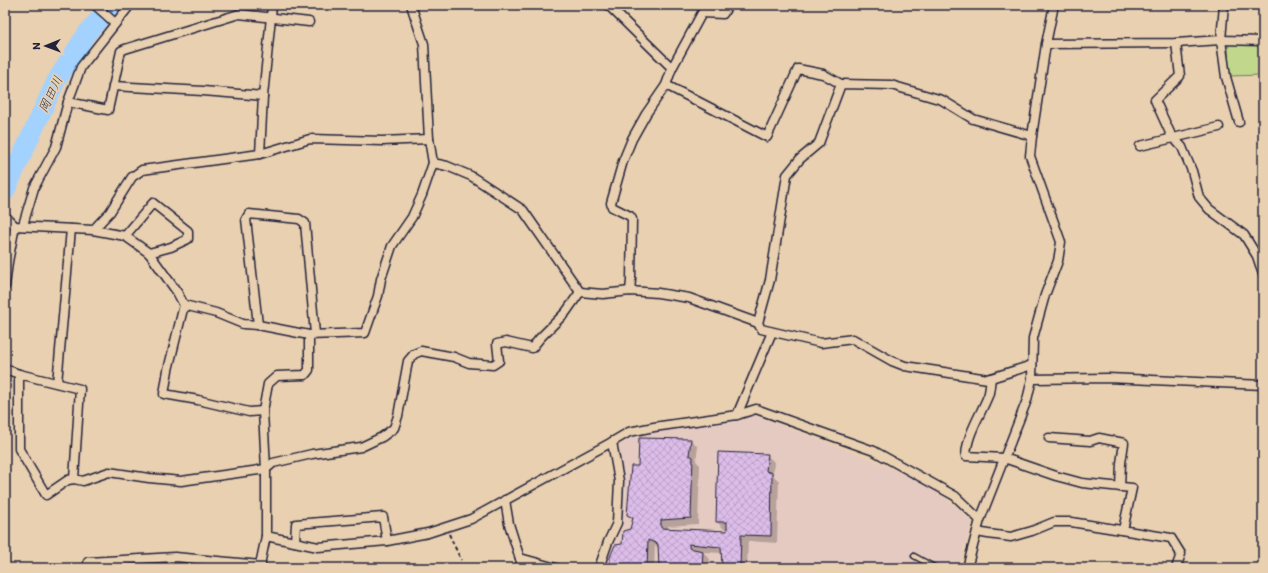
<svg xmlns="http://www.w3.org/2000/svg" width="1268" height="573" font-family="Itim,'Klee One',sans-serif">
	<defs>
		<pattern id="building-cross-hatch" width="8" height="8" patternUnits="userSpaceOnUse"><rect width="8" height="8" fill="#dcbce8"/><path d="M0 0l8 8M0 8l8-8" fill="none" stroke="#bca1c8"/></pattern>
	</defs>
	<rect width="100%" height="100%" fill="#e9d0b1"/>
	<filter id="ink" filterUnits="userSpaceOnUse"><feTurbulence type="fractalNoise" baseFrequency=".025" numOctaves="2"/><feDisplacementMap in="SourceGraphic" scale="8" xChannelSelector="R" yChannelSelector="G"/><feConvolveMatrix kernelMatrix="1 2 1 2 8 2 1 2 1" color-interpolation-filters="sRGB"/></filter>
	<g filter="url(#ink)">
		<!-- built -->
		<path fill="#e5cac2" d="M756 415 879 463 922 482 948 500 972 521 958 568H604L605 561 621 529 623 507 620 445 627 437 697 423 741 420Z"/>
		<!-- park -->
		<path fill="#c0d78c" stroke="#717c64" d="M1263 42V75L1229 76 1228 43Z"/>
		<!-- shadow -->
		<path fill="#0003" d="M691 440 698 447 696 461 700 465 698 524 668 526V529L729 532 728 529H724L717 522 767 455 774 462 773 475 779 481 777 543 748 541 747 568H723L722 553 703 552 710 559 709 568H660L659 548 655 546 654 568H611L631 530 633 521 628 515 639 467Z"/>
		<g fill="none" stroke-linecap="round" stroke-linejoin="round">
			<!-- river -->
			<path stroke="#a3d2ff" stroke-width="19" d="M5 192 56 81 87 33 111 5"/>
		</g>
		<!-- building -->
		<path fill="url(#building-cross-hatch)" stroke="#22223b" d="M639 438 691 439 689 455 693 457 691 518 661 520V528L727 531V522H716L718 452 768 454 766 471 772 473 771 536 741 535 740 568H722L721 547 689 544V548L703 551 702 568H659L658 544 648 540 647 568H610V557L615 545 622 544 623 531 630 529 633 518 627 515 631 466H638Z"/>
		<g fill="none" stroke-linecap="round" stroke-linejoin="round">
			<!-- lane casing -->
			<g stroke="#22223b" stroke-width="7">
				<path id="lane" d="M914 556 936 568"/>
			</g>
			<!-- street casing -->
			<g stroke="#22223b" stroke-width="11">
				<g id="street">
					<path d="M95 5 115 23"/>
					<path d="M608 5 672 68"/>
					<path d="M1224 5 1221 40 1226 77 1239 122"/>
					<path d="M1176 43 1180 76 1155 100 1171 135 1182 147 1192 171 1199 197 1209 209 1244 235 1257 256 1263 274"/>
					<path d="M1046 44 1176 43 1221 40 1263 41"/>
					<path d="M666 85 767 137 798 69 823 74 841 84"/>
					<path d="M113 86 203 91 263 96"/>
					<path d="M68 102 108 110 121 51 125 49 239 14 309 22"/>
					<path d="M1140 146 1219 127"/>
					<path d="M260 154 263 96 271 17 272 5"/>
					<path d="M433 163 447 166 471 176 523 210 580 292"/>
					<path d="M5 216 15 226 93 230 125 236 149 253 177 292 184 305 216 313 243 324 258 325 309 335 365 333 378 296 381 279 392 246 412 217 422 195 433 163 429 139 424 44 411 5"/>
					<path d="M23 225 34 188 56 147 68 102 81 67 130 5"/>
					<path d="M93 230 110 212 132 177 142 170 260 154 310 139 382 141 429 139"/>
					<path d="M125 236 153 203 188 231V239L171 247 149 253"/>
					<path d="M5 286 8 262 15 226"/>
					<path d="M630 291 631 280 632 219 630 216 612 207 611 203 623 161 632 139 646 114 666 85 672 68 702 13 723 14 728 5"/>
					<path d="M580 292 603 294 630 291 658 293 689 298 758 323 761 329 821 343 853 339 892 361 905 366 988 379 1032 365"/>
					<path d="M184 305 168 370 164 394 198 400 249 412 263 411"/>
					<path d="M758 323 770 280 787 175 800 159 819 143 841 84 891 85 942 100 973 119 1032 136"/>
					<path d="M258 325 246 219 249 214 299 219 305 223 315 334"/>
					<path d="M5 369 19 374V449L46 495 68 480 74 479 83 481 109 472 149 478 181 481 266 469 273 463 312 454 361 447 382 437 394 428 398 416 408 361 414 354 421 351 454 357 469 363 493 365 499 361 497 344 506 342 532 348 540 338 566 312 580 292"/>
					<path d="M19 374 80 389 74 479"/>
					<path d="M991 378C990 384 990 391 988 396 980 416 967 434 966 456L1004 458 1056 476 1082 483 1132 488 1123 530"/>
					<path d="M1032 379 1108 378 1263 385"/>
					<path d="M57 383 71 229"/>
					<path d="M737 415 772 332"/>
					<path d="M1049 438 1090 441 1099 438 1124 443 1121 463 1120 487"/>
					<path d="M505 500 509 524 523 568"/>
					<path d="M977 532 988 534 1011 537 1032 531 1054 522H1071L1171 538 1181 554 1176 568"/>
					<path d="M266 536 318 547 387 541 428 533 471 519 612 442 629 432 654 427 737 415 756 409 874 451 955 496 980 520"/>
					<path d="M295 542 296 524 383 517 387 541"/>
					<path d="M520 558 556 568"/>
					<path d="M88 562 175 557 261 565"/>
					<path d="M261 568V560L266 536V469L263 411 268 384 277 376 305 375 309 370V335"/>
					<path d="M599 568 608 542 617 523 619 481 612 442"/>
					<path d="M967 568 980 520 1027 400 1032 379 1033 338 1045 295 1058 261 1061 242 1030 156 1032 136 1046 44 1054 5"/>
				</g>
			</g>
			<!-- path -->
			<path stroke="#22223b" stroke-width="2" stroke-dasharray="4 3" stroke-linecap="butt" d="M449 534 461 560"/>
			<!-- lane -->
			<use href="#lane" stroke="#e9d0b1" stroke-width="4"/>
			<!-- street -->
			<use href="#street" stroke="#e9d0b1" stroke-width="8"/>
		</g>
	</g>
	<g text-anchor="middle" stroke-width="3" stroke-linejoin="round" paint-order="stroke">
		<!-- water labels -->
		<g font-size="13" font-style="italic" fill="#353c58" stroke="#e9d0b1">
			<text transform="translate(50 94) rotate(-64)" y="5">岡田川</text>
		</g>
	</g>
	<!-- margin -->
	<rect width="1268" height="573" fill="none" stroke="#e9d0b1" stroke-width="20"/>
	<rect x="10" y="10" width="1248" height="553" fill="none" stroke="#22223b" stroke-width="1.5" filter="url(#ink)"/>
	<!-- north arrow -->
	<g transform="translate(46 46) rotate(269)" stroke="#e9d0b1" stroke-width="3" paint-order="stroke">
	<path d="M0-3L7 15L0 10L-7 15Z" fill="#22223b"/>
	<text y="-6" font-size="11" font-weight="bold" text-anchor="middle" fill="#22223b">N</text>
	</g>
</svg>
